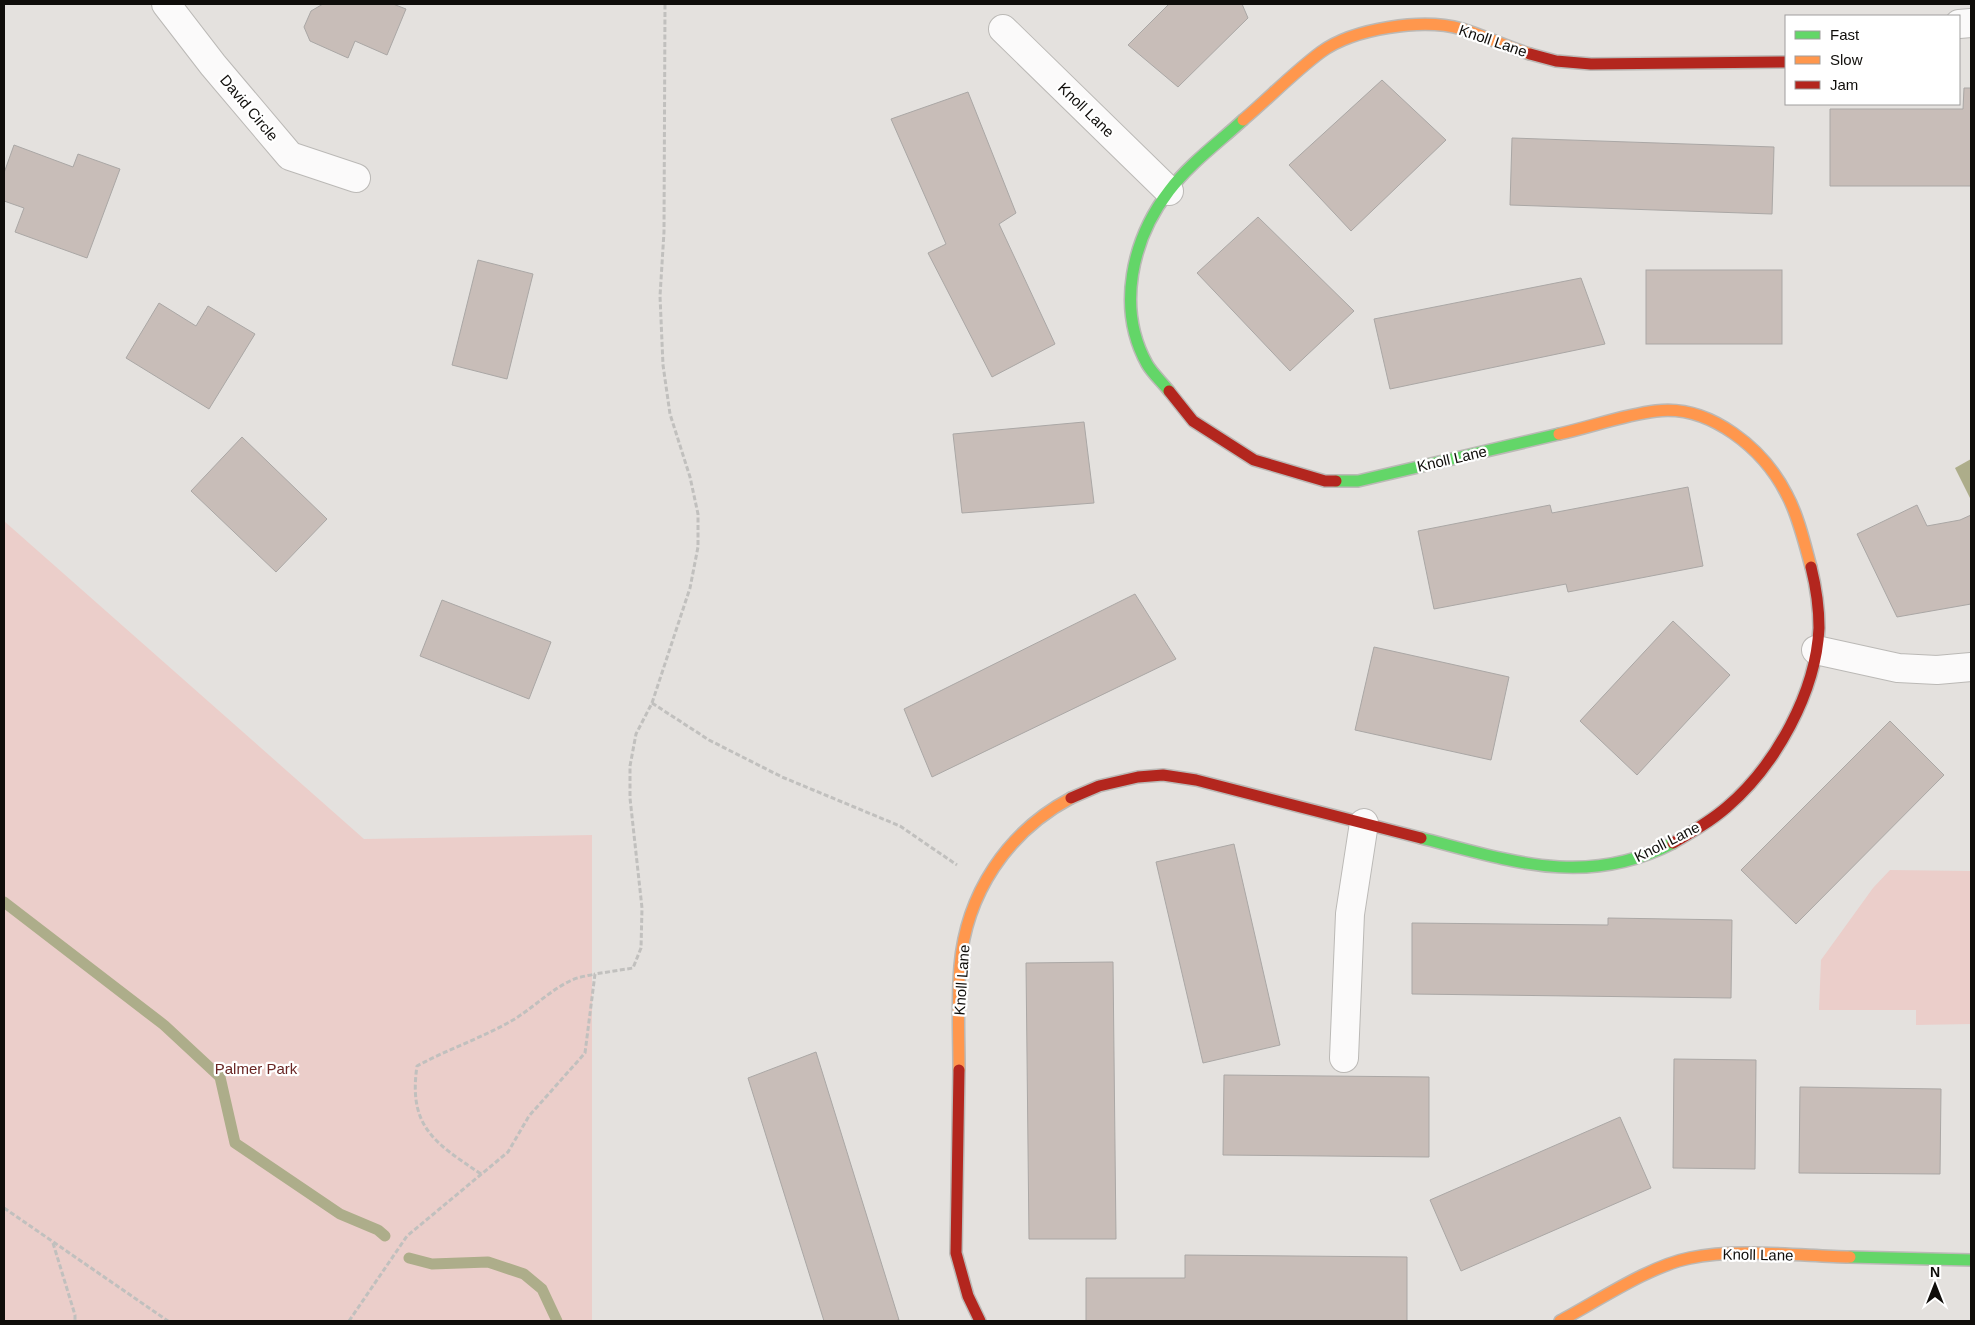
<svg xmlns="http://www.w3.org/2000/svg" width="1975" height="1325" font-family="Helvetica,sans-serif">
	<rect width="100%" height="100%" fill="#e4e1de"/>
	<!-- green -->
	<g fill="#ebceca">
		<path d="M4 521 364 839 592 835V1321H4Z"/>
		<path d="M1890 870 1971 871V1024L1916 1025V1010H1819L1821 960 1873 888Z"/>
	</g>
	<!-- water -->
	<path fill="#adad8a" d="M1971 459V497L1970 498 1955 468Z"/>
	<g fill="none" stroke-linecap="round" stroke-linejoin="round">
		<!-- stream -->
		<g stroke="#adad8a" stroke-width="11">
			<path d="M4 902 164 1025 220 1077 235 1143 340 1214 378 1230 385 1236"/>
			<path d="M409 1258 432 1264 488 1262 524 1274 542 1289 557 1321"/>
		</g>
	</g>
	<!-- building -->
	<g fill="#c8bdb8" stroke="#aaa7a5">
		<path d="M323 4H393L406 9 387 55 355 41 348 58 310 41 304 27 311 11Z"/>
		<path d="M1169 4H1242L1248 18 1178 87 1128 45Z"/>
		<path d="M1382 80 1446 140 1351 231 1289 165Z"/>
		<path d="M1964 88H1971V186H1830V109H1963Z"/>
		<path d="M968 92 1016 213 999 224 1055 344 992 377 928 253 946 244 891 119Z"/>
		<path d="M1512 138 1774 147 1772 214 1510 205Z"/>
		<path d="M14 145 73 167 78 154 120 169 87 258 15 232 24 208 4 201V173Z"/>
		<path d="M1258 217 1354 311 1290 371 1197 273Z"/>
		<path d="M478 260 533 274 507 379 452 365Z"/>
		<rect x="1646" y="270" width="136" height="74"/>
		<path d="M1581 278 1605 344 1390 389 1374 319Z"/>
		<path d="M159 303 196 326 208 306 255 334 209 409 126 358Z"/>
		<path d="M1084 422 1094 503 962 513 953 434Z"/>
		<path d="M242 437 327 519 276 572 191 491Z"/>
		<path d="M1688 487 1703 566 1568 592 1566 584 1434 609 1418 531 1550 505 1552 513Z"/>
		<path d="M1917 505 1927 526 1960 520 1971 515V604L1897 617 1857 534Z"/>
		<path d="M1135 594 1176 659 932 777 904 709Z"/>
		<path d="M442 600 551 642 529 699 420 656Z"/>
		<path d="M1673 621 1730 675 1637 775 1580 721Z"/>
		<path d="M1374 647 1509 677 1491 760 1355 730Z"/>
		<path d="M1890 721 1944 775 1796 924 1741 870Z"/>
		<path d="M1234 844 1280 1045 1203 1063 1156 862Z"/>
		<path d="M1608 918 1732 920 1731 998 1412 994V923L1608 925Z"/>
		<path d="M1113 962 1116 1239H1029L1026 963Z"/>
		<path d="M816 1052 899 1320 894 1321H824L748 1078Z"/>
		<path d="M1674 1059 1756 1060 1755 1169 1673 1168Z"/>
		<path d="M1224 1075 1429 1077V1157L1223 1155Z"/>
		<path d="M1800 1087 1941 1089 1940 1174 1799 1173Z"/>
		<path d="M1620 1117 1651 1188 1461 1271 1430 1200Z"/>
		<path d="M1185 1255 1407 1257V1321H1086V1278H1185Z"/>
	</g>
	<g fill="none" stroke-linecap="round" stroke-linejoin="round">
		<!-- street casing -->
		<g stroke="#bbb9b6" stroke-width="30">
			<g id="street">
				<path d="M166 4 213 65 290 156 356 178"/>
				<path d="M1959 24 1971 23"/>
				<path d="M1003 29 1169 191"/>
				<path d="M1816 650 1898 668 1937 670 1971 667"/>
				<path d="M1344 1058 1350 914 1364 823"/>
			</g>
		</g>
		<!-- fast casing -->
		<g stroke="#bbb9b6" stroke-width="14">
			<g id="fast">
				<path d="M1169 391C1162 382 1152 373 1147 364 1116 308 1132 239 1169 191 1189 164 1218 143 1243 120"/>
				<path d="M1336 481H1358L1559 434"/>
				<path d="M1421 838C1510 861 1586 888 1673 843"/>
				<path d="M1850 1257 1971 1260"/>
			</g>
		</g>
		<!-- slow casing -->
		<g stroke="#bbb9b6" stroke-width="14">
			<g id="slow">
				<path d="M1243 120C1269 98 1294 72 1321 52 1354 28 1423 18 1462 29 1485 36 1507 47 1530 54"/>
				<path d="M1559 434C1591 427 1623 415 1656 411 1710 404 1764 449 1787 495 1798 515 1805 545 1811 567"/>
				<path d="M959 1070C959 1036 957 1000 960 966 966 894 1007 832 1071 798"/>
				<path d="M1560 1321C1598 1301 1649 1266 1690 1258 1736 1248 1802 1256 1850 1257"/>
			</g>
		</g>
		<!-- jam casing -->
		<g stroke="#bbb9b6" stroke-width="14">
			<g id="jam">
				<path d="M1530 54 1556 61 1591 64 1786 62"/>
				<path d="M1169 391 1193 421 1254 460 1325 481H1336"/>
				<path d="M1071 798 1099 786 1138 777 1163 775 1196 780 1421 838"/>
				<path d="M1673 843C1692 832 1711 821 1727 807 1776 765 1816 692 1819 628 1819 607 1816 587 1811 567"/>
				<path d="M959 1070 956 1253 968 1296 980 1321"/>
			</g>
		</g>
		<!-- path -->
		<g stroke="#c1c0be" stroke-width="3" stroke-dasharray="5 2.5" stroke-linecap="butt">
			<path d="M652 703 709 740 782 777 900 826 957 865"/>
			<path d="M481 1174C435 1143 408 1127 417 1066 448 1049 482 1038 513 1020 533 1008 549 991 570 981 577 977 587 976 595 974"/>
			<path d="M4 1208 168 1321"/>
			<path d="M53 1243 75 1315V1321"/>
			<path d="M349 1321 407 1236 508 1152 529 1116 585 1053 595 974 633 968 641 948 642 908 630 798V766L636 734 652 703 690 588 698 547V514L690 477 670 414 663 365 660 296 664 232 665 4"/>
		</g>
		<!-- street -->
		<use href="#street" stroke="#fbfafa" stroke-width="28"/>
		<!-- fast -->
		<use href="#fast" stroke="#63d668" stroke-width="11"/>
		<!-- slow -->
		<use href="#slow" stroke="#ff974d" stroke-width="11"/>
		<!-- jam -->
		<use href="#jam" stroke="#b3261e" stroke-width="11"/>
	</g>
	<g text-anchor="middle" stroke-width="4.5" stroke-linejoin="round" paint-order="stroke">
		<!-- street labels -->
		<g font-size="15" fill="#0f0d0a" stroke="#fff">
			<text transform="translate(1493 41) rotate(19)" y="5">Knoll Lane</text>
			<text transform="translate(249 108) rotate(50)" y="5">David Circle</text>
			<text transform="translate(1086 110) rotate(44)" y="5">Knoll Lane</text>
			<text transform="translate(1452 459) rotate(-13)" y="5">Knoll Lane</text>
			<text transform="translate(1667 842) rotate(-27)" y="5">Knoll Lane</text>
			<text transform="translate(962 980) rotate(-86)" y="5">Knoll Lane</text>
			<text transform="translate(1758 1255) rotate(1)" y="5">Knoll Lane</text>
		</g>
		<!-- park labels -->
		<g font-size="15" fill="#692624" stroke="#fff">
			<text x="256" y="1074">Palmer Park</text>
		</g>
	</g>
	<!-- border -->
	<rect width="1975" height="1325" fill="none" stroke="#0f0d0a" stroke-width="10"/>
	<!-- legend -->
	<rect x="1785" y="15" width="175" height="90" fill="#ffffff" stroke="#9f9e9d"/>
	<rect x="1795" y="31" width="25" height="8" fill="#63d668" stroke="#9f9e9d"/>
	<text x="1830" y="40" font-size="15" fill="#0f0d0a">Fast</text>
	<rect x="1795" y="56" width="25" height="8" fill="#ff974d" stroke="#9f9e9d"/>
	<text x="1830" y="65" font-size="15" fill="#0f0d0a">Slow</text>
	<rect x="1795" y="81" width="25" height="8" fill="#b3261e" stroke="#9f9e9d"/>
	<text x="1830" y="90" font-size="15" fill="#0f0d0a">Jam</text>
	<!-- north arrow -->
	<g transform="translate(1935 1285)" stroke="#ffffff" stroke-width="4" paint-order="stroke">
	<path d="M0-4L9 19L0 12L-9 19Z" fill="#0f0d0a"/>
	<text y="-8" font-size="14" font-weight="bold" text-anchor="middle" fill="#0f0d0a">N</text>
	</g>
</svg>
